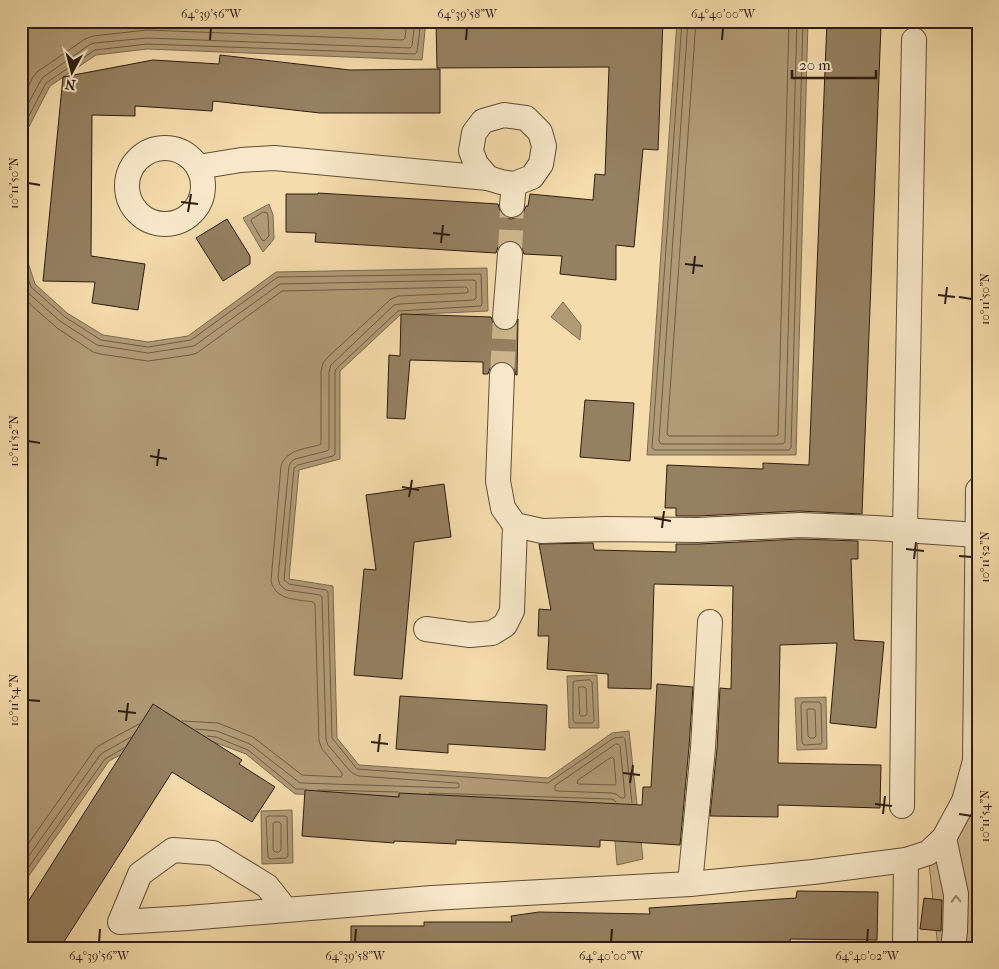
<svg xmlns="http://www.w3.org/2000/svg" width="999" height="969" font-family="'IM FELL French Canon',serif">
	<rect width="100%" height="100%" fill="#f5dcac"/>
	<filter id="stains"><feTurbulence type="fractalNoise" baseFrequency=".004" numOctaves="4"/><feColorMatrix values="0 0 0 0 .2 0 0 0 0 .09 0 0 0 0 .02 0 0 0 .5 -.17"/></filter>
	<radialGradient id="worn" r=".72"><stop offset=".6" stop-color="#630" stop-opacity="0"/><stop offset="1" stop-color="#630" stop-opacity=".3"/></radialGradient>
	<!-- green -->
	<path fill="#d3bc91" stroke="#806c50" d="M978 490V948H938L928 853 964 801Z"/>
	<!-- water -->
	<g fill="#b19b77" stroke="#7c694e">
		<path d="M21 21H426L422 60 147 49 96 55 50 86 21 142Z"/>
		<path d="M677 21H808L796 455H647Z"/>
		<path d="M269 204 273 215 274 239 263 252 243 218Z"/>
		<path d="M21 233 22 244 35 284 67 313 103 335 148 342 188 336 276 272 487 268 488 311 400 315 340 371V459L299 470 289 579 333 586 337 738 359 765 548 778 612 733 629 731 643 859 617 865 612 804 295 794 246 754 214 742 152 738 109 761 21 887Z"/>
		<path d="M563 302 581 325 580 340 551 317Z"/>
		<path d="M597 675 599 728H569L567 676Z"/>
		<path d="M826 697 827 749 797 750 795 698Z"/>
		<path d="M292 810 293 863 262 864 261 811Z"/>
	</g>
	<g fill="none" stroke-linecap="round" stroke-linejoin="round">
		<!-- shore -->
		<g stroke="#6e5c44" stroke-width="1">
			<path d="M682 21 652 448 655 450H789L791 448 803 21"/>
			<path d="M688 21 659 441 661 444H783L785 442 797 21"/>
			<path d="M696 21 667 434 669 436H775L778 435 789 21"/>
			<path d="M21 101 33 77 37 72 85 39 93 36 147 30 403 40 405 38 407 21"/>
			<path d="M21 117 42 78 89 45 94 43 147 38 410 48 412 46 415 21"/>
			<path d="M21 131 46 83 95 50 147 44 415 54 417 52 421 21"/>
			<path d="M264 212 267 213 268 216 269 236 264 241 262 240 251 221 252 219Z"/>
			<path d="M21 258 31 287 65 317 101 340 148 347 191 340 278 277 481 274 482 303 481 306 398 311 336 369 335 372V454L333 456 298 465 294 468 284 580 289 584 326 590 328 592 332 738 357 769 548 783 614 738 623 737 625 739 632 803"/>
			<path d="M21 278 26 291 60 321 97 345 148 353 194 346 280 284 473 280 476 281V298L474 300 400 304 394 305 331 365 329 372V449L327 451 295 459 291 462 289 466 278 578 280 585 286 590 320 595 322 597 326 739 328 745 350 771 354 774 359 776 457 783 459 784V787L456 788 300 783 250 744 217 731 196 729"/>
			<path d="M21 296 57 328 93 352 100 354 148 361 190 355 197 353 282 291 466 287 468 289V292L466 293 398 296 391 299 328 357 323 363 321 371V444L319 445C304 449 286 450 281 466L271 581C276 601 297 599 313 602L315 604 319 741 322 749 342 773V776L340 777 302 775 253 737 218 723 182 721"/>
			<path d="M590 680 592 682 594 721 592 723H575L573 720V682L575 681Z"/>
			<path d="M579 687H584L586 688 587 714 585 716H581L580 715Z"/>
			<path d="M803 702H819L821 704 822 742 821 744 804 745 802 743 801 705Z"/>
			<path d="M808 709H813L815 710 816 736 814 738H810L808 736 807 711Z"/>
			<path d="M207 736 216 737 248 750 296 789H304"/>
			<path d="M616 744H618L620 746 625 796 624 798H621L616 794 612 793 557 791 555 790V786Z"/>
			<path d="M612 757 614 759 616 783 615 785 579 784 577 783 578 780 610 758Z"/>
			<path d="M318 790 398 792"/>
			<path d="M429 793 611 799 614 800 616 802"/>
			<path d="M269 816H285L287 817 288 856 286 858 270 859 268 857 266 818Z"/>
			<path d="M275 822H279L281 824V850L279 852H275L273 850V824Z"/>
			<path d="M21 854 95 749 100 745 139 724"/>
			<path d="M21 867 100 755 104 752 131 737"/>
			<path d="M21 878 105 759 124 748"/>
		</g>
	</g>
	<!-- building -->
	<g fill="#958061" stroke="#2c1d10">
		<path d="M436 21H663L658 150 643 149 634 247 616 245V280L560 274 562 256 524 254 522 248 518 243 512 240 504 242 498 247 496 253 315 242 316 233 286 232V194H318V193L498 204 500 211 504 216 511 219 518 217 523 213 526 206H528L530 194 593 200 595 174 605 175 609 67 437 68Z"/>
		<path d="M827 21H869V25H881L862 514 799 511 698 516H676V508H665L667 465 763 469V463L809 465Z"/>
		<path d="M220 55 350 70 440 69V113H320L213 101 212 111 135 106V116L92 115 91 256 145 264 138 310 92 303 95 282 43 281 63 77 153 60 219 64Z"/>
		<path d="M227 219 250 256V264L223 281 196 238Z"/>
		<path d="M401 314 491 317 493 323 497 328 504 331 511 329 516 325 518 319 517 375H516L514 368 510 364 503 361 495 363 490 368 488 374H483V362L410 360 405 419 387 418 389 355 400 356Z"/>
		<path d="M585 400 634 403 630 461 580 457Z"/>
		<path d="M444 484 451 537 414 542 402 679 354 675 364 569 376 570 366 495Z"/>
		<path d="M800 539 858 541V559H851L854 640 884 642 876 728 830 723 837 643 780 645 778 763 881 765 880 808 778 805V817L710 816 717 749 720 688 731 689 733 586 654 584 651 689 608 688V674L547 669 549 636H538L539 609 551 610 539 544 593 543 594 550 676 552V544H699Z"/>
		<path d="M657 684 693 687 689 747 680 845 600 840V847L456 840V844L394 841V843L302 836 305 790 399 797V793L642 805 643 787H651Z"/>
		<path d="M400 696 547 705 545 750 448 744V753L396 749Z"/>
		<path d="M153 704 242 760 239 764 275 787 252 822 172 772 60 948H21V913Z"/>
		<path d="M797 891 878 892 877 940 790 939 791 946 773 948H351V926H424V922H512L511 916 539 912 650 914 649 908 796 898Z"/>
		<path d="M924 898 942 900 941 931 920 929Z"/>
	</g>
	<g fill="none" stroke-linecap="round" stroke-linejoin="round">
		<!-- minor-tunnel -->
		<g stroke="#cdb68d" stroke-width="24" stroke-dasharray="24 12" stroke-linecap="butt">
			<path d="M510 254 512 205"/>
			<path d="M502 375 505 317"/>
		</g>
		<!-- minor casing -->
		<g stroke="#5e4d37" stroke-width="26">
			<g id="minor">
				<path d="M504 115 526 118 540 132 544 146 541 164 532 177 514 184 501 182 488 178 476 164 471 151 474 133 483 121Z"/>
				<circle cx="165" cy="186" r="38"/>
				<path d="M198 167 241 160 274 158 488 178"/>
				<path d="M512 205 514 184"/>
				<path d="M505 317 510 254"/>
				<path d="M502 375 498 481 503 508 515 525 542 531 605 529 698 530 800 525 876 528 977 535"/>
				<path d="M426 629 470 635 492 633 505 625 512 611 515 525"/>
				<path d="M902 806 905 530 914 40"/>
				<path d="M944 838 956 894 955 932 953 948"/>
				<path d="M690 884 703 748 710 622"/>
				<path d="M286 910 267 886 213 853 173 850 140 874 120 922 188 918 432 898 690 884 813 872 906 860 928 853 944 838 964 801 975 761 978 490"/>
				<path d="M905 948 906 860"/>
			</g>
		</g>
		<!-- minor -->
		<use href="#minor" stroke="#f8e8c9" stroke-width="24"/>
	</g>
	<!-- one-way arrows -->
	<defs><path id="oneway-chevron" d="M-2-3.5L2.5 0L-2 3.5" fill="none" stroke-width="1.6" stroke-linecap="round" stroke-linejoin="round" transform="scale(1.25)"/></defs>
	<use stroke="#9c8d76" href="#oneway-chevron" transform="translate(956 899) rotate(-91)"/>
	<!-- ticks -->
	<path fill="none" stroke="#2c1d10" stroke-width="2" d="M210 40 211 28M466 40 467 28M722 40 723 28M28 183 40 185M181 202 198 204M188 212 191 194M433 233 450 235M441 243 443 225M685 264 703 266M693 274 695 256M938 295 955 297M959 297 972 299M945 304 947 287M28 441 40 443M150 456 167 459M157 466 159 449M402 487 419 490M409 497 412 480M654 518 671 521M662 528 664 511M906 549 924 551M959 556 972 557M914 559 916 542M28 700 40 701M118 711 136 713M126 721 128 703M371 742 388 744M378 752 380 734M623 773 640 775M630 783 633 765M875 804 892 806M883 814 885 796M959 814 972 816M99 942 100 929M355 942 356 929M611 942 612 929M867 942 868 929"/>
	<!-- margin -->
	<rect width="999" height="969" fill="none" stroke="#f5dcac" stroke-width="55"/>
	<!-- north arrow -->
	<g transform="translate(72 72) rotate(187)" stroke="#f8e8c9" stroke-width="4" paint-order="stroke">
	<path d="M0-4L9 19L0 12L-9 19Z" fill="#2c1d10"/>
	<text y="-8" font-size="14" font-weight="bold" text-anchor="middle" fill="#2c1d10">N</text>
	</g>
	<!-- scale -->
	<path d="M792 70v8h84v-8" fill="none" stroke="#2c1d10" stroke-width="2.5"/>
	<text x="799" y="70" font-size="15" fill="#2c1d10" stroke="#f8e8c9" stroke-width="4" paint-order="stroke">20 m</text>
	<rect x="28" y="28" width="944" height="914" fill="none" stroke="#2c1d10" stroke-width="2"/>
	<g font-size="12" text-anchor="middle" fill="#2c1d10">
		<text x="211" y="18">64°39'56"W</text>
		<text x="467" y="18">64°39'58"W</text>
		<text x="723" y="18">64°40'00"W</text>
		<text transform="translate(14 183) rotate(-90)" y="4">10°11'50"N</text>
		<text transform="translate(985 299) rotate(-90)" y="4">10°11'50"N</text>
		<text transform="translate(14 441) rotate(-90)" y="4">10°11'52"N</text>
		<text transform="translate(985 557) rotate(-90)" y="4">10°11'52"N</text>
		<text transform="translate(14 700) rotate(-90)" y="4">10°11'54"N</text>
		<text transform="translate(985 816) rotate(-90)" y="4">10°11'54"N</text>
		<text x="99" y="960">64°39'56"W</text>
		<text x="355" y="960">64°39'58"W</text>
		<text x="611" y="960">64°40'00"W</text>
		<text x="867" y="960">64°40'02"W</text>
	</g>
	<rect width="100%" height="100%" filter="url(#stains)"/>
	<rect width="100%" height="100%" fill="url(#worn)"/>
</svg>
